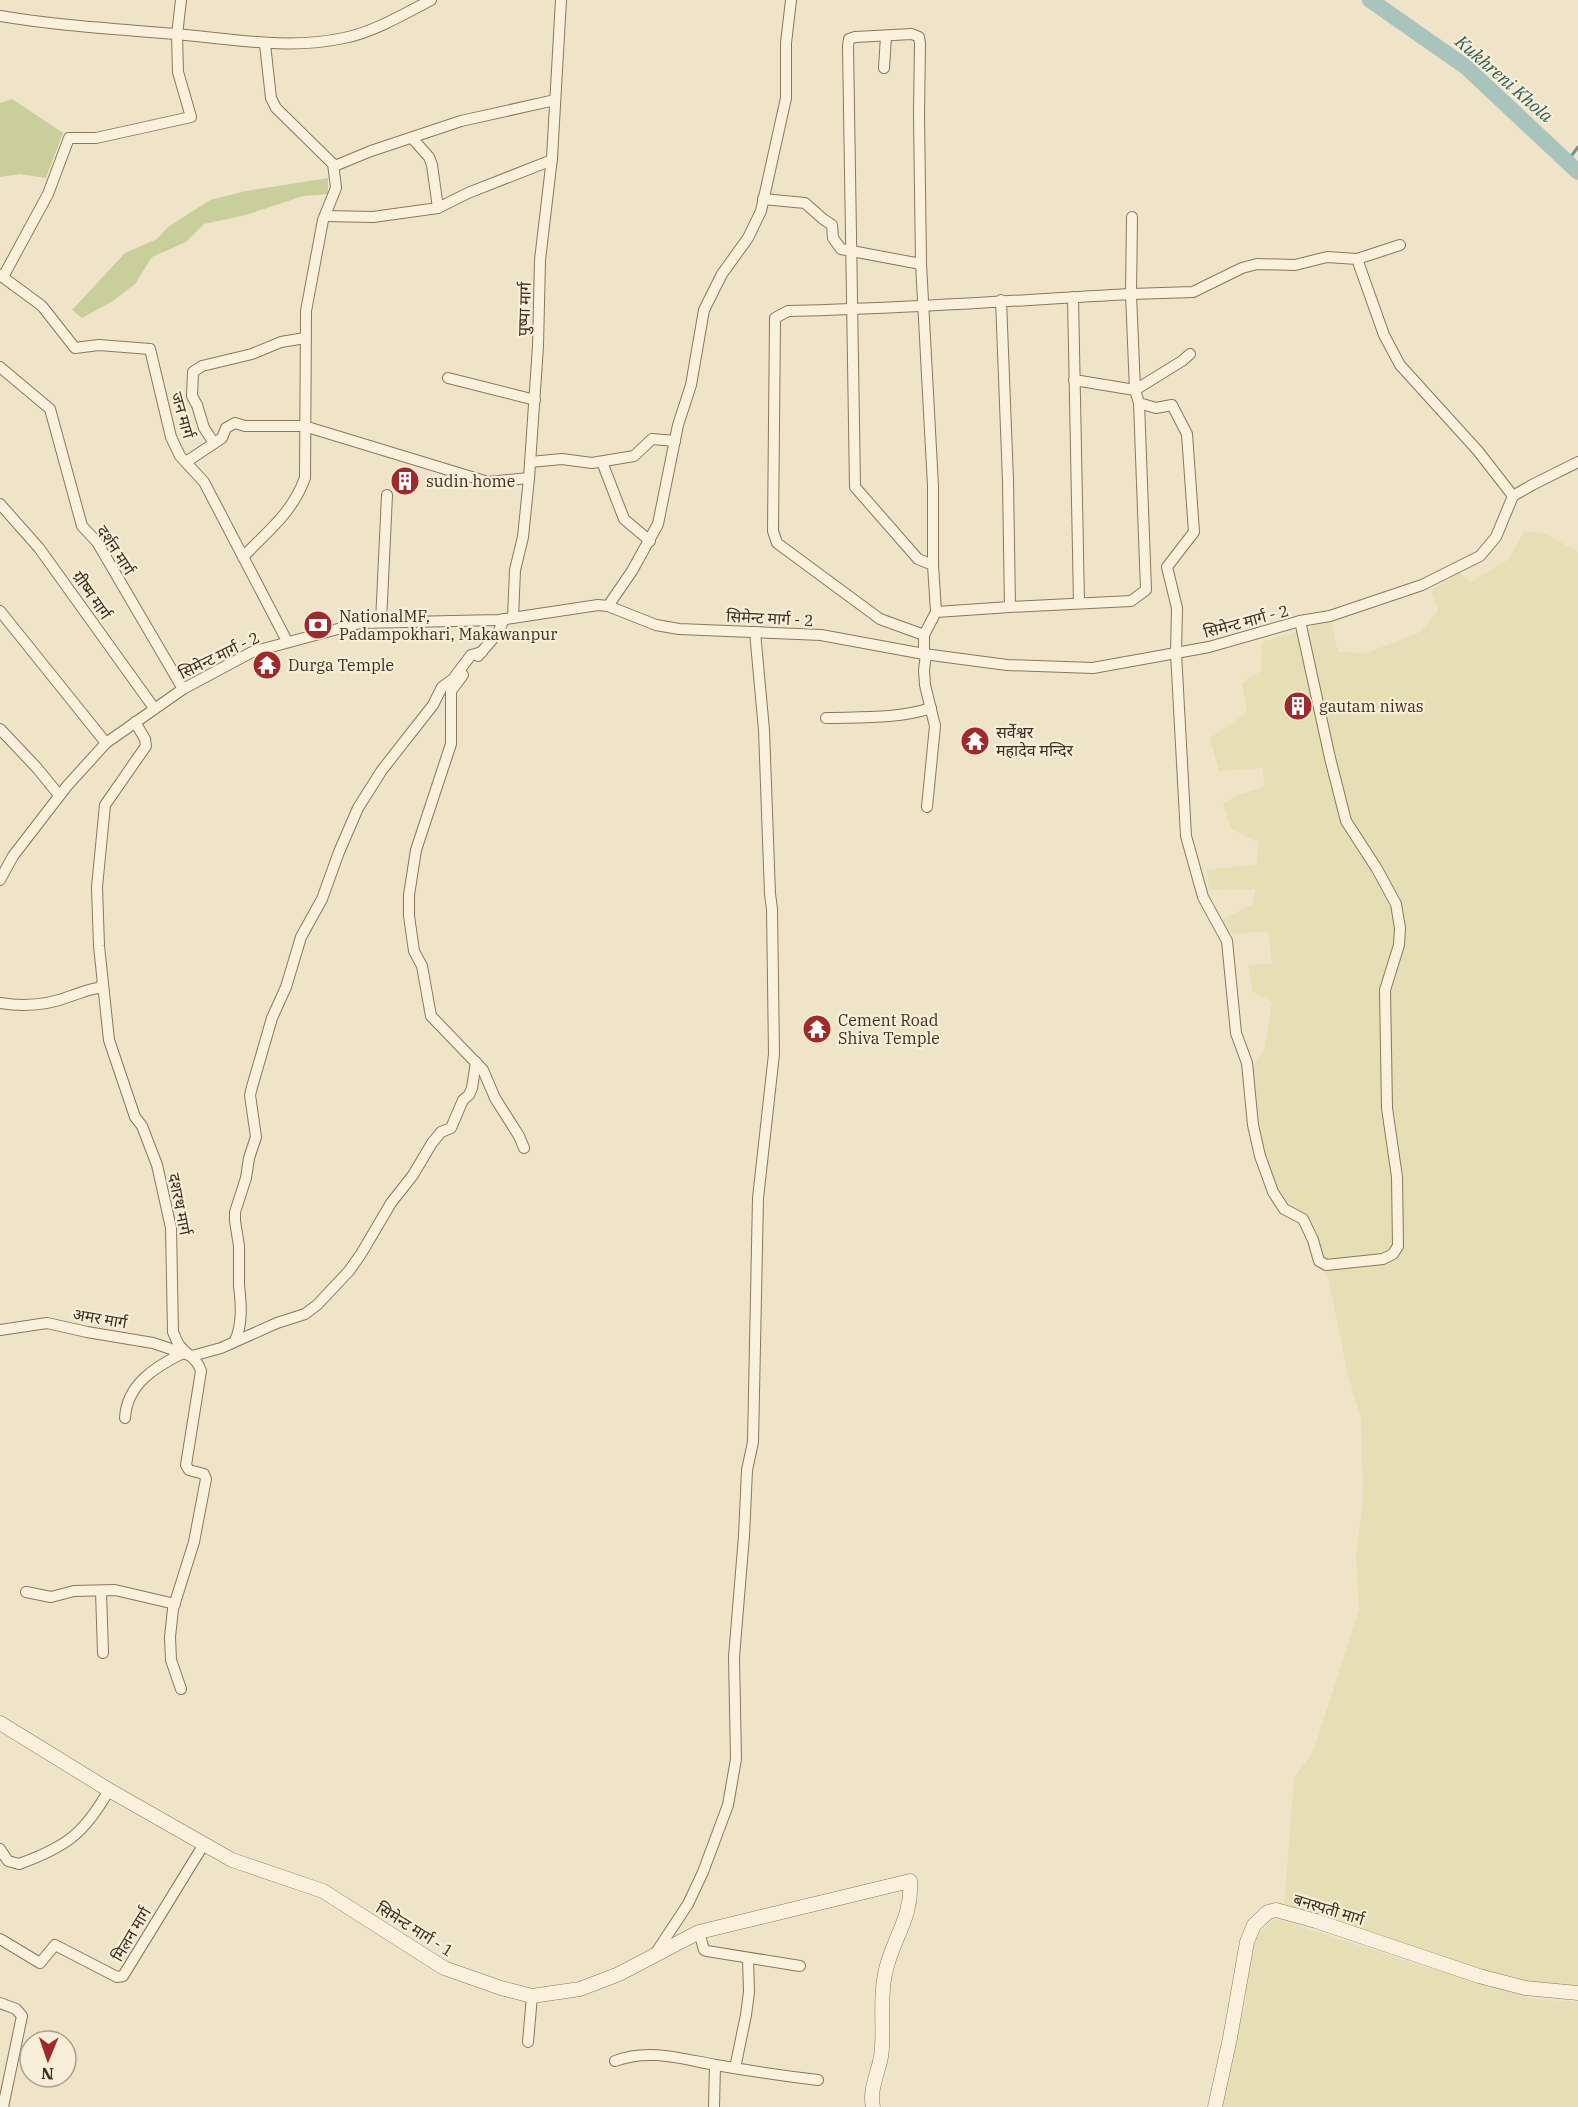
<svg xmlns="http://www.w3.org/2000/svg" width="1578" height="2107" font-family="'IBM Plex Serif','Noto Sans Devanagari',serif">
	<rect width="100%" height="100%" fill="#f0e4c8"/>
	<!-- farmland -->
	<g fill="#e6deb5">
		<path d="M1524 531 1546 534 1578 552V1988L1534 1987 1284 1908 1294 1778 1313 1752 1359 1610 1356 1554 1363 1503 1361 1419 1348 1375 1329 1282 1319 1250 1306 1215 1282 1203 1265 1158 1257 1123 1249 1070 1264 1051 1272 1002 1253 992 1248 965 1272 964 1268 931 1232 934 1222 920 1253 904 1255 889 1209 890 1207 870 1257 864 1258 842 1231 829 1223 803 1236 796 1265 786 1262 768 1219 771 1210 738 1247 712 1242 683 1261 671 1262 642 1331 621 1338 652 1367 653 1420 632 1438 611 1431 590 1460 573 1471 582 1509 559Z"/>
		<path d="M1274 1920 1285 1921 1425 1967 1534 1999 1578 2002V2107H1222L1236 2033 1246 2006V1969L1250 1947 1256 1936Z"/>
	</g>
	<!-- green -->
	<g fill="#c9cf9b">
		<path d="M12 99 63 133 46 178 20 174 0 177V103Z"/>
		<path d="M328 178V194L303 196 246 215 204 224 186 242 152 257 135 284 113 301 82 318 72 310 125 253 157 239 168 227 210 200 246 191Z"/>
	</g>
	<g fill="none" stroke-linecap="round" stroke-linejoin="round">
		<!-- stream -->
		<path stroke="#6f938a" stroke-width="3" d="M1567 162 1578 147"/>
		<!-- river -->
		<path stroke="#a9c4bc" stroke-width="16" d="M1370 0 1466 67 1578 172"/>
		<!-- minor casing -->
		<g stroke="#8d765c" stroke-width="12">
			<g id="minor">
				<path d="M0 16C59 26 117 29 176 34 233 39 288 50 344 38 374 32 404 14 431 0"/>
				<path d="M884 68 886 36"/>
				<path d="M412 138 429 157 432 165 438 208"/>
				<path d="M333 164 337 165 371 151 461 121 555 100"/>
				<path d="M763 199 805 203 823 219 832 225 833 238 841 249 921 264"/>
				<path d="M325 216 373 217 438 208 468 193 552 160"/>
				<path d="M1132 217 1131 294 1193 292 1242 268 1257 264 1295 265 1327 257 1357 259 1400 245"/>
				<path d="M1357 259 1384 335 1400 365 1478 451 1513 496"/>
				<path d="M0 275 42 306 75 348 99 345 150 349 171 437 180 456 204 482 287 641"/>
				<path d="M3 277 48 194 69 138H96L191 117 178 72 177 35 181 0"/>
				<path d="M1073 297 1079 603"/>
				<path d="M0 367 50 409 82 526 97 542 183 689"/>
				<path d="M448 378 535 400"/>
				<path d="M1074 380 1135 390 1182 361 1190 354"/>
				<path d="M1139 403 1156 408 1172 405 1187 434 1194 532 1167 567 1177 608 1176 653 1186 836 1203 897 1227 941 1236 1033 1247 1063 1253 1125 1260 1156 1273 1192 1284 1209 1303 1219 1313 1240 1319 1261 1326 1265 1383 1259 1393 1254 1398 1246 1397 1177 1387 1108 1385 990 1399 945 1400 928 1396 904 1377 869 1346 821 1330 758 1300 621"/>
				<path d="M214 443 204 428 197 405 192 396 193 372 202 366 252 354 281 342 305 338"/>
				<path d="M186 462 222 438 226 428 235 423 245 426H304L488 482 529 478"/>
				<path d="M530 462 562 459 592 463 634 456 652 439 675 441"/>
				<path d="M602 462 624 519 650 541"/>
				<path d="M0 504 39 548 154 708"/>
				<path d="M243 557C268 531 292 513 305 478L306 311 323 220 336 188 335 179 333 164 276 108 271 98 265 44"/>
				<path d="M608 606 632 571 658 524 678 425 691 385 704 310 722 274 748 238 761 211 786 98V43L791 0"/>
				<path d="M0 611 106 743"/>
				<path d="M936 612 1010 607"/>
				<path d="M513 618 515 570 523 537 529 478 538 346 540 260 552 158 561 0"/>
				<path d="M381 622 387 495"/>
				<path d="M924 635 880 619 777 543 773 531 775 318 788 311C902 309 1017 300 1131 294L1135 390 1139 403 1146 590 1131 601 1010 607 1008 481 1001 300"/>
				<path d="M924 654V635L936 612 933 565V486L921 264 919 115 920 43 919 37 912 34 855 37 849 39 848 46 855 487 918 559 933 565"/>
				<path d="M926 654 924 670 925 685 935 726 927 807"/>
				<path d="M478 656 498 633 504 619"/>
				<path d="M463 675 451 691V744L416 850 409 895V916L414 951 422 966 431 1016 483 1070 495 1098 519 1136 524 1148"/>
				<path d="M826 718C861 717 898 719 931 708"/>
				<path d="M135 722 145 739 146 746 105 805 97 887 99 946 109 1040 135 1117 142 1126 157 1165 171 1228 173 1332C175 1336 177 1343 180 1346 188 1356 197 1358 201 1371L186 1465 189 1470 204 1474 206 1479 194 1542 173 1609 170 1637 171 1660 181 1689"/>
				<path d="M0 729 37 768 59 795"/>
				<path d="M0 880 13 856 67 786 106 743 183 689 252 652 360 623 499 620 598 605 608 606 656 625 679 629 821 635 924 654 1007 665 1093 668 1209 647 1300 621 1330 616 1422 585 1480 556 1496 537 1513 496 1532 485 1578 462"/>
				<path d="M0 1003C24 1007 48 1005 71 996 81 993 88 989 99 988L102 984"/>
				<path d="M239 1286V1246L235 1221V1212L246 1178 249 1158 256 1137 250 1095 252 1087 272 1018 286 987 301 937 322 899 339 852 358 808 382 770 433 705 442 687 453 679 471 655 482 652"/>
				<path d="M0 1330 47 1323 87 1332 153 1343 192 1356 221 1348 277 1323 305 1314 317 1305 349 1271 361 1254 391 1203 413 1175 432 1143 441 1132 451 1128 463 1100 469 1095 472 1088 476 1062"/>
				<path d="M235 1341C243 1323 241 1303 239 1285"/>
				<path d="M125 1418C127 1384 155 1367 183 1353"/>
				<path d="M101 1591 103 1653"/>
				<path d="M26 1592 51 1597 74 1591 115 1590 175 1604"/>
				<path d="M0 1849 8 1861 19 1864C66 1847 84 1834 109 1790"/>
				<path d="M699 1932 704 1950 707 1951 800 1966"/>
				<path d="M0 1939 40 1963 55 1945 117 1977 123 1976 204 1844"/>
				<path d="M655 1954 688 1904 703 1872 728 1805 736 1759 734 1657 744 1536 747 1470 753 1442 758 1198 774 1054 772 909 770 894 764 730 755 632"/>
				<path d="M0 2003 16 2009 22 2016 3 2107"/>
				<path d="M528 2042 532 1996"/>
				<path d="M615 2061C649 2048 682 2059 716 2065 750 2071 784 2076 818 2080"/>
				<path d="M735 2068 746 2015 749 1992 748 1958"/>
				<path d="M714 2107 715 2065"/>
			</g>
		</g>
		<!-- tertiary casing -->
		<g stroke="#8d765c" stroke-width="15">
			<g id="tertiary">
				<path d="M0 1723 109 1790 232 1860 323 1891 444 1968 501 1988 532 1996 580 1989 619 1974 699 1932 910 1881C913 1918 891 1941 885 1974 879 2001 885 2030 881 2057 878 2073 869 2091 873 2107"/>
				<path d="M1215 2107 1230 2038 1247 1942 1254 1925 1268 1912 1276 1910 1316 1921 1479 1976 1525 1988 1578 1993"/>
			</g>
		</g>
		<!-- minor -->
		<use href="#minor" stroke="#faf1dc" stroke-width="10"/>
		<!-- tertiary -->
		<use href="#tertiary" stroke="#faf1dc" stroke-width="14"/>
	</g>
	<!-- icons -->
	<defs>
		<g id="building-disc" transform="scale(1.5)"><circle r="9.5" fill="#9e2a2b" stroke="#f7eed8"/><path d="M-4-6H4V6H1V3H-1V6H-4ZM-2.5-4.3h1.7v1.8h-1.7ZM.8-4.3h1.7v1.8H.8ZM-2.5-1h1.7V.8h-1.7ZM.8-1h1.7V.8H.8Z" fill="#fff"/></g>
		<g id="bank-disc" transform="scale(1.5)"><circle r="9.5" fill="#9e2a2b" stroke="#f7eed8"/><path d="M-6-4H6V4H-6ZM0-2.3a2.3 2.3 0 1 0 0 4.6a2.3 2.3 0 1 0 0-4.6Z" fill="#fff"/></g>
		<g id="temple-disc" transform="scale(1.5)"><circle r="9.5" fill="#9e2a2b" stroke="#f7eed8"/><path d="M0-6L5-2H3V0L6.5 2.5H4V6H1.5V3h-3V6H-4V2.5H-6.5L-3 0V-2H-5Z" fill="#fff"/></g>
	</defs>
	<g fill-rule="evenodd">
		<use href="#building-disc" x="405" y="481"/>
		<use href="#bank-disc" x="318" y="625"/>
		<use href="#temple-disc" x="267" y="665"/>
		<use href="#building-disc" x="1298" y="706"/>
		<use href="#temple-disc" x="975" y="741"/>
		<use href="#temple-disc" x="817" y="1029"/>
	</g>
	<g text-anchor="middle" stroke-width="4.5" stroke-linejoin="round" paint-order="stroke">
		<!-- street labels -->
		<g font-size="16" fill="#3d2e20" stroke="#f7eed8">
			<text transform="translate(524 309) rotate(-88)" y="6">पुष्पा मार्ग</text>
			<text transform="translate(183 415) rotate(74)" y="6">जन मार्ग</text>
			<text transform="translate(116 550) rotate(57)" y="6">दर्शन मार्ग</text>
			<text transform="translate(92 595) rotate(55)" y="6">ग्रीष्म मार्ग</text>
			<text transform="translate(770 618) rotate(3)" y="6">सिमेन्ट मार्ग - 2</text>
			<text transform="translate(1246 621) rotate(-15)" y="6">सिमेन्ट मार्ग - 2</text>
			<text transform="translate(219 655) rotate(-26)" y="6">सिमेन्ट मार्ग - 2</text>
			<text transform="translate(180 1204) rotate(79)" y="6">दशरथ मार्ग</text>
			<text transform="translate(100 1318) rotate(10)" y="6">अमर मार्ग</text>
			<text transform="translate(1329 1909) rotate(17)" y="6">बनस्पती मार्ग</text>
			<text transform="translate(415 1929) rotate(32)" y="6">सिमेन्ट मार्ग - 1</text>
			<text transform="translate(131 1934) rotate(-59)" y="6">मिलन मार्ग</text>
		</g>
		<!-- poi labels -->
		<g font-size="16" fill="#3d2e20" stroke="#f7eed8" text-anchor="start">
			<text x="426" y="487">sudin home</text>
			<text x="339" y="622">NationalMF,<tspan x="339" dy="18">Padampokhari, Makawanpur</tspan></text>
			<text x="288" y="671">Durga Temple</text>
			<text x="1319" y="712">gautam niwas</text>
			<text x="996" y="738">सर्वेश्वर<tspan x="996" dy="18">महादेव मन्दिर</tspan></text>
			<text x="838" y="1026">Cement Road<tspan x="838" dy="18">Shiva Temple</tspan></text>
		</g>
		<!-- water labels -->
		<g font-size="18" font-style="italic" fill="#2f5d5a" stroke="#f7eed8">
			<text transform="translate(1504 79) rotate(41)" y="6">Kukhreni Khola</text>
		</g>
	</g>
	<!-- north arrow -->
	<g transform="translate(48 2059) rotate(182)"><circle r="28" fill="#f7eed8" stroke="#ada18e" stroke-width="1.5"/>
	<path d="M0-4.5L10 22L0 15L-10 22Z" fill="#9e2a2b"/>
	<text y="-9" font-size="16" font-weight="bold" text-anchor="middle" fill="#3d2e20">N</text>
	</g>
</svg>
